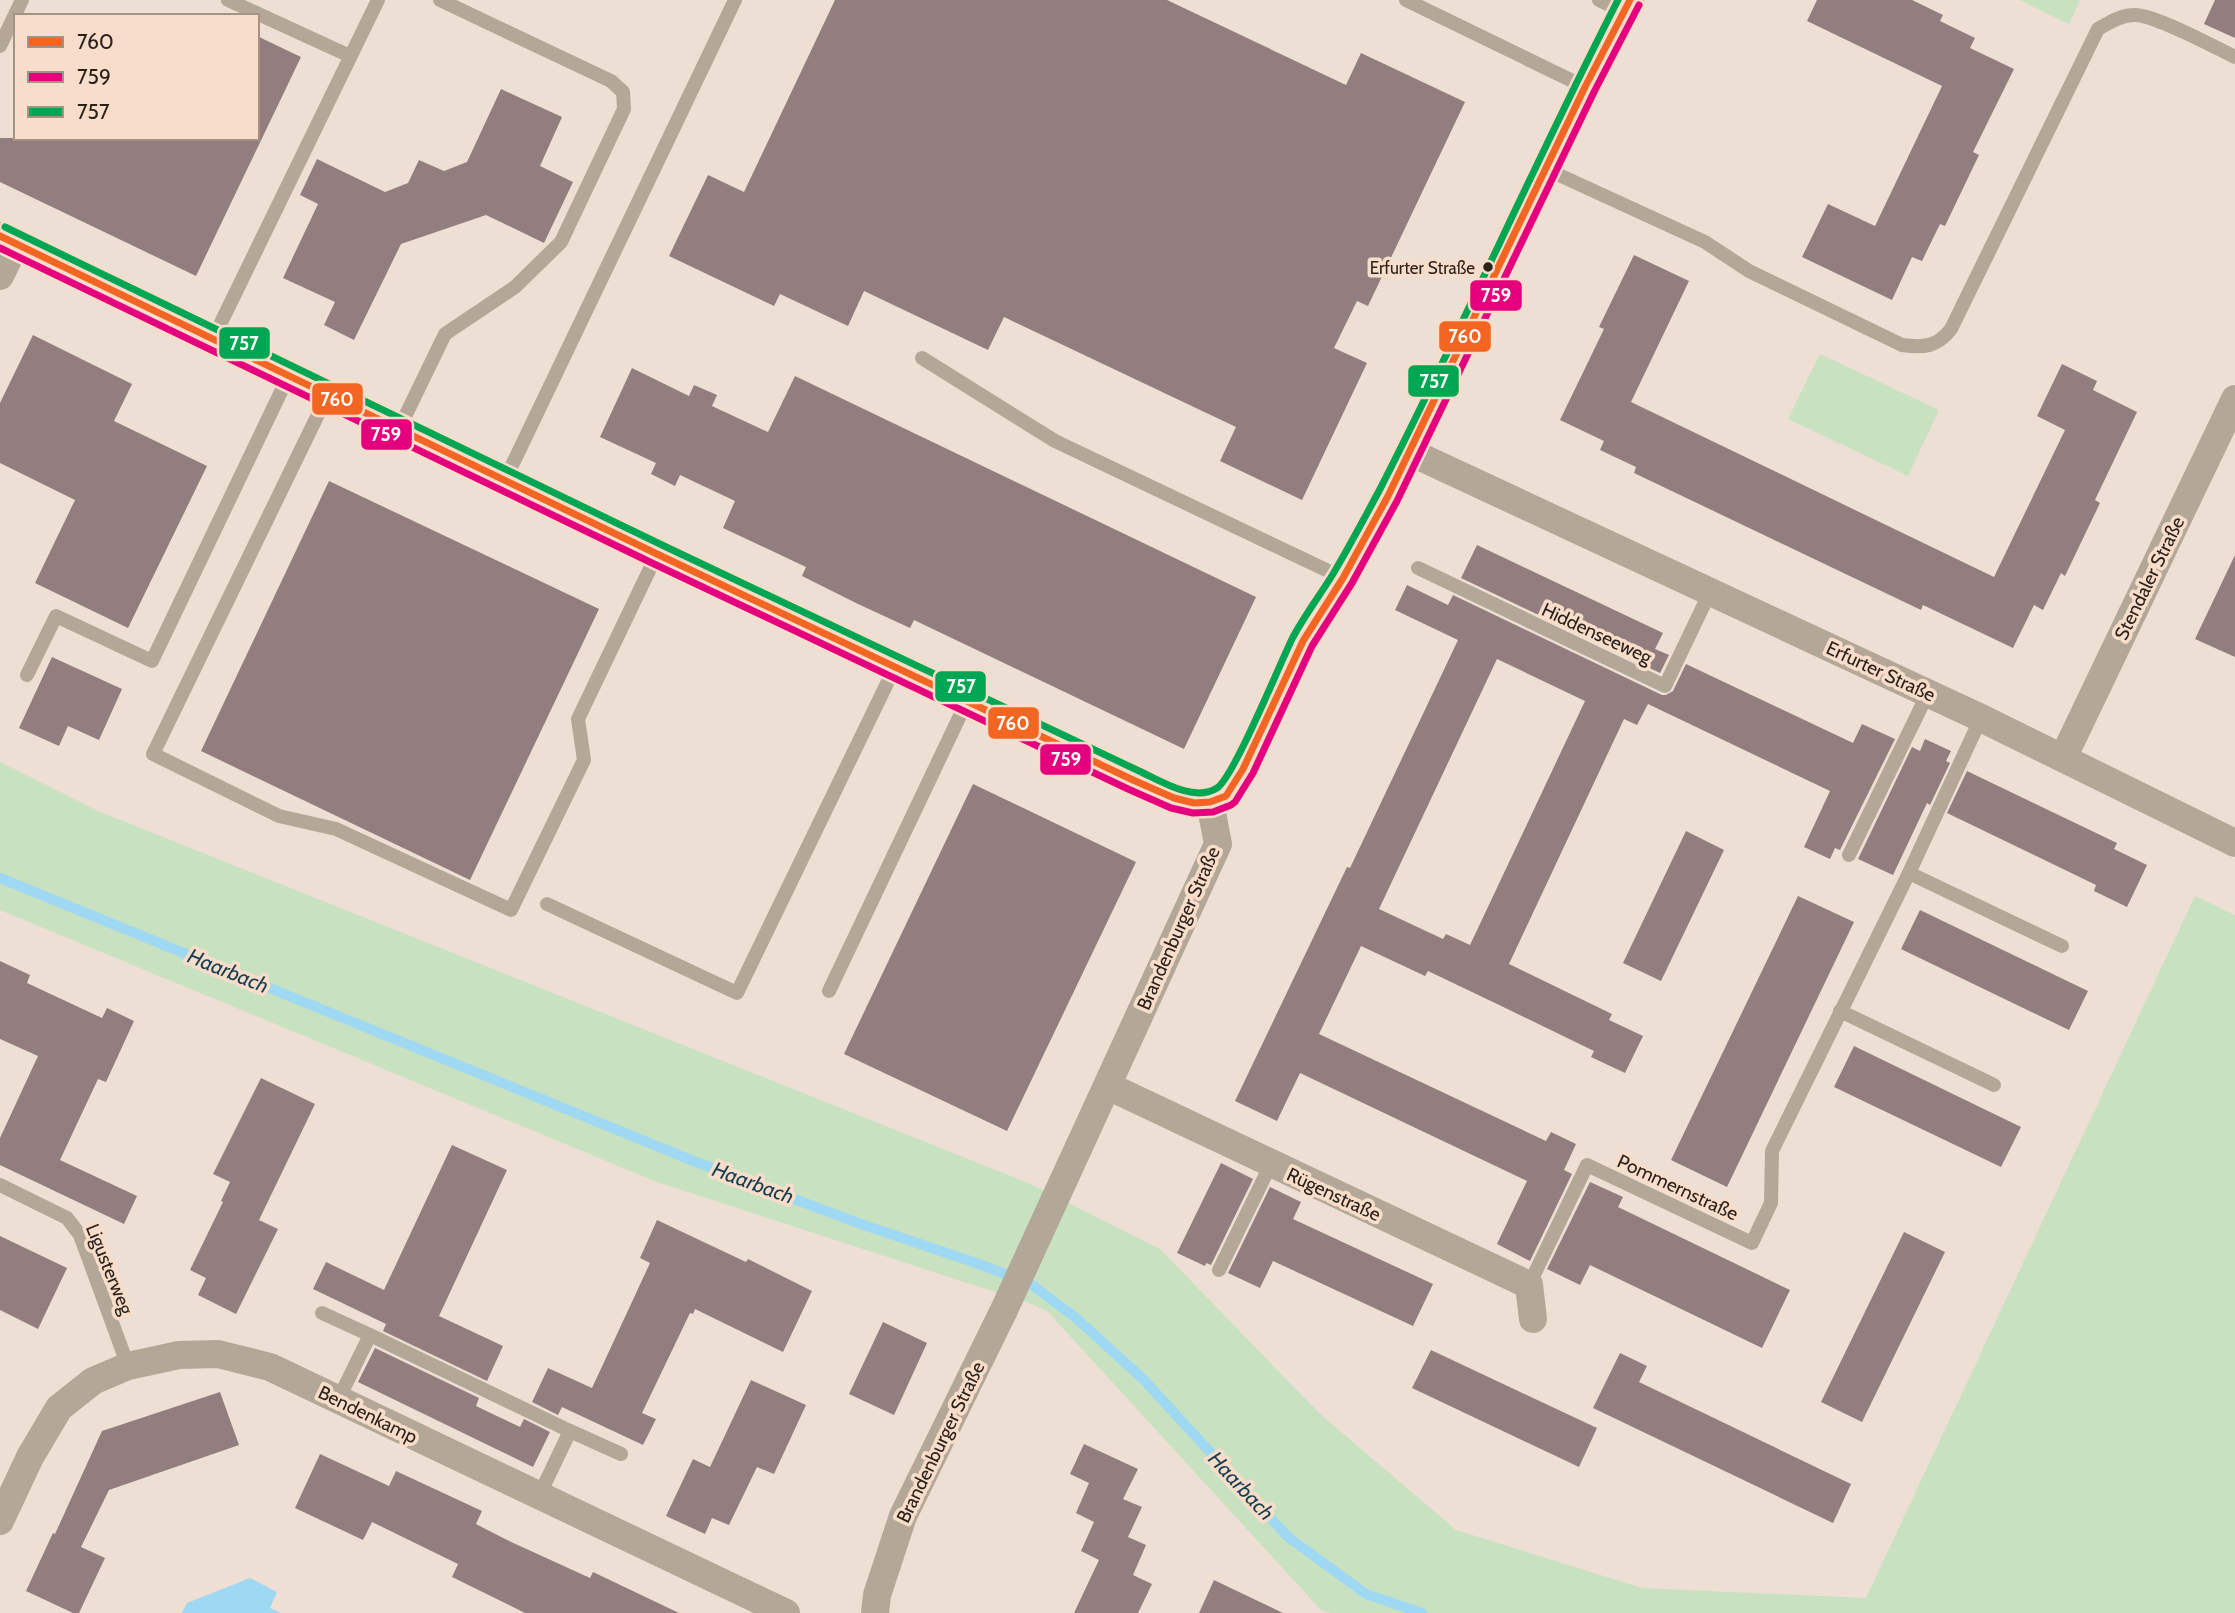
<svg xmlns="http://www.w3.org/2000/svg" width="2235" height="1613" font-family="Cabin,sans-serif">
	<rect width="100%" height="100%" fill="#eedfd4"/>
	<!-- green -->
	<g fill="#c8e1c1">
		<path d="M2019 0H2080L2069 24Z"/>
		<path d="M1820 354 1939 410 1908 476 1788 419Z"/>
		<path d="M0 762 98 811 1033 1185 1160 1249 1319 1413 1456 1530 1642 1588 1866 1598 2195 896 2235 915V1613H1330L1321 1610 1048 1312 1032 1304 657 1182 0 910Z"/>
	</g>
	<!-- water -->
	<path fill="#9ed8f2" d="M250 1578 277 1592 270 1608 281 1613H182L187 1603Z"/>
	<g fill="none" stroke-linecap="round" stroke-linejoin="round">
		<!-- stream -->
		<path stroke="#9ed8f2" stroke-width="10" d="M0 878 691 1160 858 1223 979 1264 1032 1285 1076 1318 1143 1379 1288 1537 1366 1594 1422 1613"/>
	</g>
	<!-- building -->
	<g fill="#927e7f" fill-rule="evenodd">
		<path d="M835 0H1167L1346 85 1361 53 1465 102 1368 306 1357 301 1334 348 1367 363 1302 500 1220 461 1236 427 1004 317 988 350 864 291 848 326 780 294 774 306 669 256 708 175 744 192Z"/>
		<path d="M1817 0H1912L1943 15 1940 21 1975 38 1970 48 2014 69 1973 152 1979 155 1945 226 1940 224 1922 261 1912 257 1892 300 1802 257 1828 204 1875 226 1942 86 1807 21Z"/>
		<path d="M2215 0H2235V38L2204 24Z"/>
		<path d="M257 36 301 57 196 276 0 182V138H257Z"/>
		<path d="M501 89 562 117 540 166 573 182 544 243 486 215 401 244 354 340 324 325 335 302 283 278 318 204 300 195 317 159 385 192 408 183 419 160 444 171 467 162Z"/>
		<path d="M1634 255 1689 281 1631 402 1994 577 2065 430 2037 416 2062 364 2097 381 2093 390 2137 412 2095 500 2100 503 2065 576 2061 573 2043 610 2034 605 2013 648 1923 605 1921 610 1634 473 1636 467 1600 450 1604 441 1560 420 1604 329 1599 327Z"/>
		<path d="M33 335 132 384 114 421 207 466 128 628 35 583 75 500 0 463V403Z"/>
		<path d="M632 368 689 396 694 385 717 395 712 406 768 432 795 376 1256 597 1184 749 914 620 910 628 858 604 802 576 806 567 723 528 735 501 680 475 675 486 651 474 656 463 600 437Z"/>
		<path d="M329 481 599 609 470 880 201 751Z"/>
		<path d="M1477 545 1663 633 1655 649 1669 655 1660 673 1461 578Z"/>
		<path d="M2235 555V657L2195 639Z"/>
		<path d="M1407 585 1448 605 1453 595 1662 695H1666L1673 691 1686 664 1853 743 1862 724 1895 739 1840 850 1835 848 1830 859 1804 847 1830 791 1648 704 1637 725 1624 719 1509 964 1612 1014 1609 1020 1643 1036 1625 1073 1591 1057 1594 1051 1495 1003 1428 971 1425 976 1361 946 1319 1034 1546 1141 1551 1132 1576 1144 1564 1170 1572 1174 1530 1261 1497 1244 1527 1181 1300 1073 1277 1121 1235 1101 1347 867 1350 868 1458 640 1395 610ZM1497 659 1585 701 1470 945 1446 934 1443 939 1379 909Z"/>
		<path d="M52 657 122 689 99 740 68 726 59 746 19 728Z"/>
		<path d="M1925 739 1951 751 1946 761 1950 763 1930 805 1927 803 1893 875 1858 859 1912 747 1920 751Z"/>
		<path d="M1967 771 2117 843 2114 849 2147 865 2127 907 2094 891 2096 885 1947 813Z"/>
		<path d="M973 784 1136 862 1007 1131 844 1054Z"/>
		<path d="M1686 831 1724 850 1661 981 1623 963Z"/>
		<path d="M1798 896 1854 922 1727 1187 1671 1160Z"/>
		<path d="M1920 910 2088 991 2069 1030 1901 949Z"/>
		<path d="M0 961 30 975 27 983 102 1018 107 1008 134 1021 106 1082 98 1079 60 1160 137 1196 124 1224 0 1165V1138L38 1056 0 1039Z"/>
		<path d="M1854 1046 2021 1127 2001 1167 1834 1087Z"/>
		<path d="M261 1078 315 1104 259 1220 278 1229 236 1314 198 1295 206 1278 190 1270 223 1202 221 1201 230 1182 213 1174Z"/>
		<path d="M452 1145 507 1170 439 1316 503 1346 487 1381 383 1331 386 1324 313 1289 326 1262 384 1290Z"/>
		<path d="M1221 1163 1253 1179 1211 1265 1206 1263 1205 1266 1177 1253Z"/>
		<path d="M1590 1182 1623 1197 1618 1207 1790 1290 1762 1348 1590 1265 1580 1285 1547 1269Z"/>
		<path d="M1270 1187 1301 1202 1293 1219 1433 1284 1413 1326 1273 1261 1260 1288 1228 1273Z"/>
		<path d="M657 1220 746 1262 748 1259 812 1291 783 1352 695 1309 693 1314 690 1313 642 1413 656 1419 643 1445 562 1407 558 1415 532 1402 548 1368 592 1388 650 1263 640 1258Z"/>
		<path d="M1904 1232 1945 1252 1862 1422 1821 1402Z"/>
		<path d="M0 1236 67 1268 38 1329 0 1310Z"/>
		<path d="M883 1322 927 1343 894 1415 849 1394Z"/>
		<path d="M375 1348 479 1398 476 1406 520 1427 524 1419 550 1432 533 1467 358 1382Z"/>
		<path d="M1431 1350 1597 1428 1579 1467 1412 1388Z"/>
		<path d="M1620 1353 1647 1366 1639 1382 1851 1484 1833 1523 1593 1408Z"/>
		<path d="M751 1380 806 1405 774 1474 757 1467 729 1525 712 1518 705 1534 666 1516 693 1459 710 1467Z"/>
		<path d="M220 1392 239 1445 109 1490 81 1547 105 1558 79 1613H73L26 1591 53 1533 55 1534 102 1431Z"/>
		<path d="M1084 1444 1138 1469 1123 1499 1142 1507 1128 1537 1146 1545 1133 1575 1152 1584 1138 1613H1074L1099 1560 1081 1551 1094 1522 1076 1513 1089 1483 1070 1474Z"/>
		<path d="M320 1454 389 1486 396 1471 482 1511 476 1524 505 1539 590 1578 593 1572 679 1613H525L452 1577 458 1564 372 1522 363 1540 295 1508Z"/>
		<path d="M1214 1580 1283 1613H1199Z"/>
	</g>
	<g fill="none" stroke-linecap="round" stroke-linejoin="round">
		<!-- lane -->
		<g stroke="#b3a898" stroke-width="14">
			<path d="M228 0 350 56"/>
			<path d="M1406 0 1585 87"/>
			<path d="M1599 0 1624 12"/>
			<path d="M0 46 22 0"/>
			<path d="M1546 169 1705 242 1749 271 1902 345C1924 348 1937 347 1951 329L2098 29C2109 23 2120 15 2134 15 2154 14 2214 47 2235 57"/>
			<path d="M213 339 378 0"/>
			<path d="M922 358 1055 441 1343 578"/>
			<path d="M328 394 153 754 279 816 336 829 511 910 584 760 578 719 657 554"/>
			<path d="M399 429 445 334 515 287 561 242 624 109 623 92 611 81 440 0"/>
			<path d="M505 480 735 0"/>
			<path d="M1418 568 1665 686 1710 592"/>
			<path d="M27 675 56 616 152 661 289 375"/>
			<path d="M1849 855 1928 693"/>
			<path d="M1909 873 2062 946"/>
			<path d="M547 904 737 993 895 667"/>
			<path d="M829 991 967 701"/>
			<path d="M1840 1011 1994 1085"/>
			<path d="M0 1185 67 1218 80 1235 128 1366"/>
			<path d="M1219 1270 1271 1164"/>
			<path d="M1529 1285 1587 1165 1752 1243 1771 1203 1772 1151 1909 873 1981 718"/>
			<path d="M322 1313 370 1335"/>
			<path d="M338 1400 370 1335 570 1431 539 1496"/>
			<path d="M570 1431 621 1454"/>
		</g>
		<!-- street -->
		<g stroke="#b3a898" stroke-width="28">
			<path d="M0 236 657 554 1133 780 1174 798 1194 803 1210 802 1226 796 1243 769 1303 641 1343 578 1388 496 1585 87 1630 0"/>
			<path d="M0 276 16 243"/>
			<path d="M1410 452 1981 718 2235 843"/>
			<path d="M2063 758 2235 399"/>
			<path d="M1108 1086 1529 1285 1533 1319"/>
			<path d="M0 1521 30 1457 59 1408 93 1381 128 1366 179 1355 218 1354 270 1367 786 1613"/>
			<path d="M875 1613 877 1595 903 1516 1004 1310 1218 844 1210 802"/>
		</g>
		<!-- bus-1 casing -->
		<g stroke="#f8ddca" stroke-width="12">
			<path id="bus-1" d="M0 236 657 554 1133 780 1174 798 1194 803 1210 802 1226 796 1243 769 1303 641 1343 578 1388 496 1585 87 1630 0"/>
		</g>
		<!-- bus-2 casing -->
		<g stroke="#f8ddca" stroke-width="12">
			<path id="bus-2" d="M0 248 652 563 1128 789 1171 808 1193 813 1213 812 1231 805 1235 802 1253 773 1312 646 1352 583 1397 501 1594 92 1639 5"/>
		</g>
		<!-- bus-3 casing -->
		<g stroke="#f8ddca" stroke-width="12">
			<path id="bus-3" d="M5 227 662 545 1137 770C1159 780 1194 803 1217 788 1234 777 1280 663 1293 637 1305 615 1320 595 1333 574 1349 547 1364 519 1379 491 1462 329 1535 162 1618 0"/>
		</g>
		<!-- bus-1 -->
		<use href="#bus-1" stroke="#f26522" stroke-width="7"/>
		<!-- bus-2 -->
		<use href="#bus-2" stroke="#e5007d" stroke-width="7"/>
		<!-- bus-3 -->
		<use href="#bus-3" stroke="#00a651" stroke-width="7"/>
	</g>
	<!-- markers -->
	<circle fill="#2b221b" stroke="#f8ddca" stroke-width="2.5" cx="1488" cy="267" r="6"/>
	<g text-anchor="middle" stroke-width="7" stroke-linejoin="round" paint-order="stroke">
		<!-- bus labels -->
		<g font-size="17" fill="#2b221b" stroke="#f8ddca" text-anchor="end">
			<text x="1475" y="274">Erfurter Straße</text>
		</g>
		<!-- street labels -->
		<g font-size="19" fill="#2b221b" stroke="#f8ddca">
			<text transform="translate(2149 578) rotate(-64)" y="7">Stendaler Straße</text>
			<text transform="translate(1597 633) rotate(25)" y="7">Hiddenseeweg</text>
			<text transform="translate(1881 671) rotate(25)" y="7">Erfurter Straße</text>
			<text transform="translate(1178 928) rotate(-66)" y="7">Brandenburger Straße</text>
			<text transform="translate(1678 1187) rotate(25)" y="7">Pommernstraße</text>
			<text transform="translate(1334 1194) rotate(25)" y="7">Rügenstraße</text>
			<text transform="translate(110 1269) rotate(68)" y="7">Ligusterweg</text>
			<text transform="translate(368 1414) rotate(26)" y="7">Bendenkamp</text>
			<text transform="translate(940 1442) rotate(-64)" y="7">Brandenburger Straße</text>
		</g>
		<!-- water labels -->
		<g font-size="21" font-style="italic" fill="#173f51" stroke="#f8ddca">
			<text transform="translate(228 971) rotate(22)" y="7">Haarbach</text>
			<text transform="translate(753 1183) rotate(20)" y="7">Haarbach</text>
			<text transform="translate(1241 1486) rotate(47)" y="7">Haarbach</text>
		</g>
	</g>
	<g stroke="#f8ddca" stroke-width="2.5">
		<rect x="1469" y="279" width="54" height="33" rx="7" fill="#e5007d"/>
		<rect x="1438" y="320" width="54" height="33" rx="7" fill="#f26522"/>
		<rect x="218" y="326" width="53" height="34" rx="7" fill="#00a651"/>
		<rect x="1407" y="364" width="53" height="34" rx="7" fill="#00a651"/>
		<rect x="311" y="382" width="53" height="34" rx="7" fill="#f26522"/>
		<rect x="360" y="418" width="53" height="33" rx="7" fill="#e5007d"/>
		<rect x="934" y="670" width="53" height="33" rx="7" fill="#00a651"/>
		<rect x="987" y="706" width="53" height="34" rx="7" fill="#f26522"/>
		<rect x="1039" y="743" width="53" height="33" rx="7" fill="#e5007d"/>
	</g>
	<g font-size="19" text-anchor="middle" font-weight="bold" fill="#fff">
		<text x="1496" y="302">759</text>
		<text x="1465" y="343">760</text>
		<text x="244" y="350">757</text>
		<text x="1434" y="388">757</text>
		<text x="337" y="406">760</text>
		<text x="386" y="441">759</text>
		<text x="961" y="693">757</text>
		<text x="1013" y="730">760</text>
		<text x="1066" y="766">759</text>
	</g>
	<!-- legend -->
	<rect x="14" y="14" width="245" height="126" fill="#f8ddca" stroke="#a69284" stroke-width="2"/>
	<rect x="28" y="37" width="35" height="10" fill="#f26522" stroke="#a69284" stroke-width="2"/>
	<text x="77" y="49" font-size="21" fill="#2b221b">760</text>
	<rect x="28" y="72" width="35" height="10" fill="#e5007d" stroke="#a69284" stroke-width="2"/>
	<text x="77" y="84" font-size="21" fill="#2b221b">759</text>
	<rect x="28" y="107" width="35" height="10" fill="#00a651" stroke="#a69284" stroke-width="2"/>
	<text x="77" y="119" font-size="21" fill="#2b221b">757</text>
</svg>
